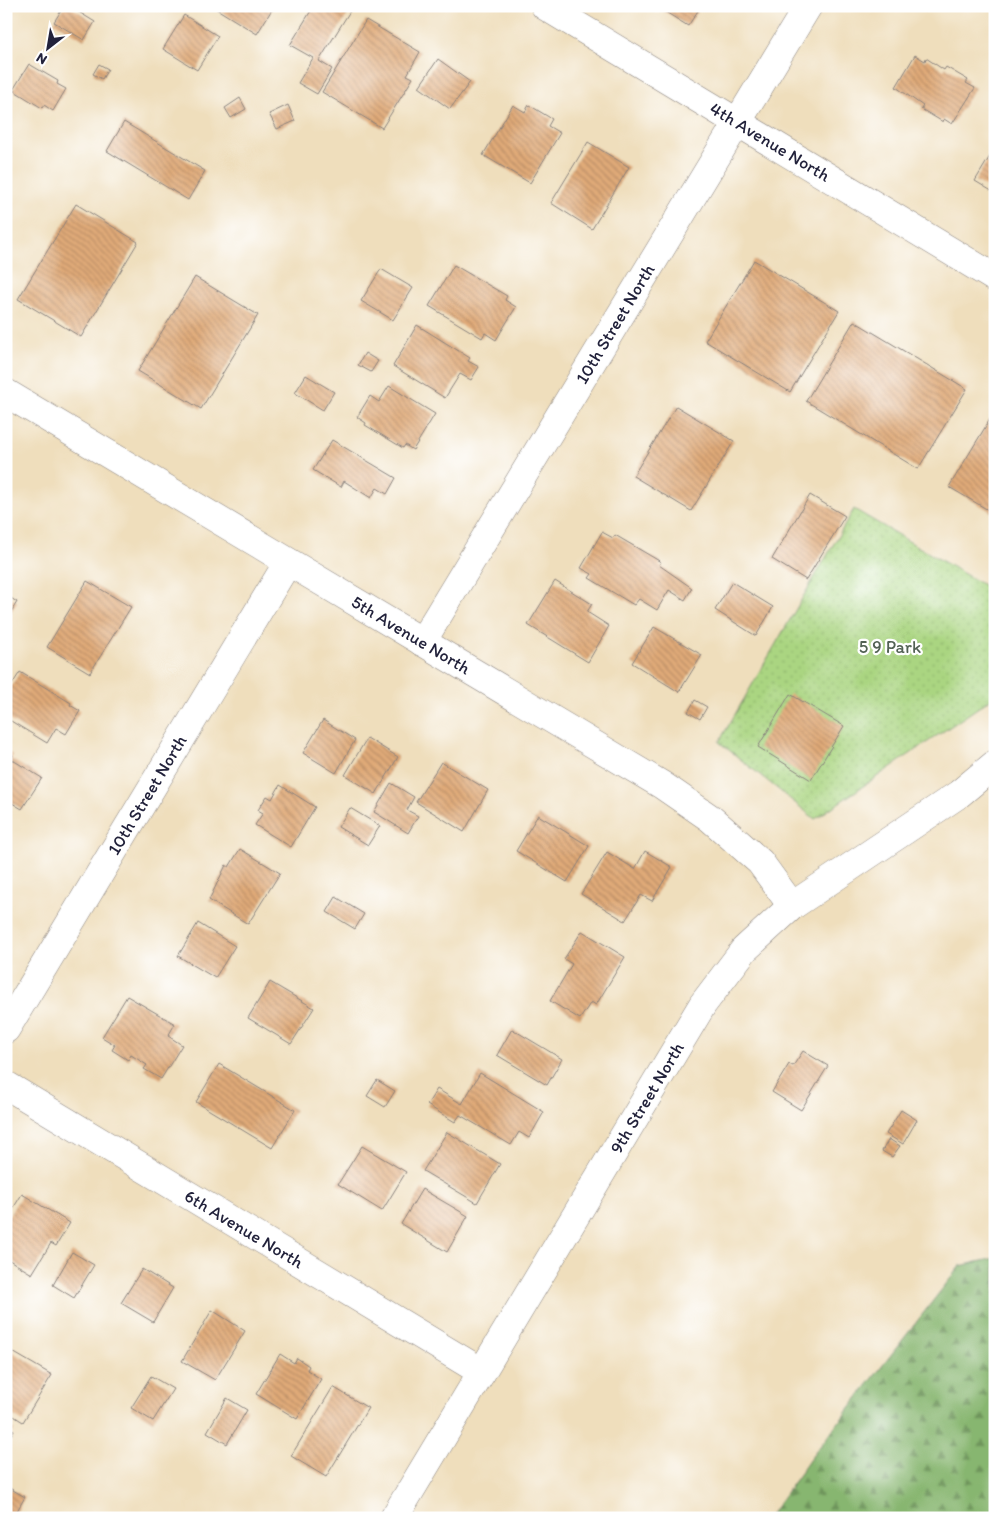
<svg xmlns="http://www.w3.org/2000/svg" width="1001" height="1524" font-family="Itim,sans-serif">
	<defs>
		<pattern id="forest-firs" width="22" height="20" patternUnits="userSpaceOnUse" patternTransform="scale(1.25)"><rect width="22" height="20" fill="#87b66f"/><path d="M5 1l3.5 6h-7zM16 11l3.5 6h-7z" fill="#6e945c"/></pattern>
		<pattern id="park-dots" width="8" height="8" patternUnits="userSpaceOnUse" patternTransform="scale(1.25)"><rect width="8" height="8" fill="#aad581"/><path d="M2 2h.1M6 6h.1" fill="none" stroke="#92b770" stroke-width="1.8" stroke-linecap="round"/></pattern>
		<pattern id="building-back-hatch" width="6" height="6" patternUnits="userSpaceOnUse" patternTransform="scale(1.25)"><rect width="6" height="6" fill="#e0aa78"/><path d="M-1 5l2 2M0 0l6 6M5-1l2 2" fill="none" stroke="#b58a64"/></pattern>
	</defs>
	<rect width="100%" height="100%" fill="#fff"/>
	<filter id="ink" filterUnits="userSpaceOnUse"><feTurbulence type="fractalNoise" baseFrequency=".02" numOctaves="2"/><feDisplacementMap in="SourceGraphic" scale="10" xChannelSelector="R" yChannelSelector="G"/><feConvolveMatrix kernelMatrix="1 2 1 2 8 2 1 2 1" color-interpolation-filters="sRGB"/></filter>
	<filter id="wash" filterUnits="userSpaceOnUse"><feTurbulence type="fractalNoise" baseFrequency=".0096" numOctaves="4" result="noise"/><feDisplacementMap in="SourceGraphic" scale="20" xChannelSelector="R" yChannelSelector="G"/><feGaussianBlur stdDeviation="1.12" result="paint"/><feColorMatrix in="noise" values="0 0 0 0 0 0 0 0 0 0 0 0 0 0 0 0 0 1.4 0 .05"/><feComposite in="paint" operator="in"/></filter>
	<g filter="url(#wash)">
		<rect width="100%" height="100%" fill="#efdebc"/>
		<!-- forest -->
		<path fill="url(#forest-firs)" stroke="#546c55" d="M995 1258V1518H768L810 1459 960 1266Z"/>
		<!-- park -->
		<path fill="url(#park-dots)" stroke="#667c5e" d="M854 509 995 592V696L815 819 719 742Z"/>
		<g id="blocks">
			<!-- building -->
			<g fill="url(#building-back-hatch)">
				<path d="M64 6H69L95 22 84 40 54 22Z"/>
				<path d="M216 6H274L257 34 215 8Z"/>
				<path d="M308 6H343L350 11 319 61 332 69 317 94 298 83 313 58 290 45 312 9Z"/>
				<path d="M656 6H701L688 26Z"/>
				<path d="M184 15 218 36 197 70 163 49Z"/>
				<path d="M366 20 420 52 407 75 413 78 382 128 322 92Z"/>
				<path d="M915 55 925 61 926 58 944 70 946 67 968 80 966 83 975 88 952 124 944 119 943 122 921 109 923 106 896 87Z"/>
				<path d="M438 59 470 82 450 109 419 87Z"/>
				<path d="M29 64 58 81 57 84 66 89 53 111 44 105 42 108 13 90Z"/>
				<path d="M99 64 108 69 102 79 93 74Z"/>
				<path d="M240 98 246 109 231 118 225 108Z"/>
				<path d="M288 105 295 121 277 129 269 114Z"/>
				<path d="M513 105 525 112 529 105 552 119 548 126 560 133 530 183 483 155Z"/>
				<path d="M124 122 205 171 188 200 107 151Z"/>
				<path d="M588 142 629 167 592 229 551 203Z"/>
				<path d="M995 148V193L975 181Z"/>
				<path d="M76 204 138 242 81 337 18 299Z"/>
				<path d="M754 260 839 311 790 392 705 341Z"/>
				<path d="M454 265 507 296 505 300 516 307 496 340 485 333 482 338 429 306Z"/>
				<path d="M381 269 413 288 393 320 361 301Z"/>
				<path d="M195 277 258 315 201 409 138 371Z"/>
				<path d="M854 321 967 389 918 469 806 401Z"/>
				<path d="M417 325 470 358 468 361 479 367 471 380 460 374 445 398 393 366Z"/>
				<path d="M365 353 378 361 371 372 358 365Z"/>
				<path d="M306 375 334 392 323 410 295 393Z"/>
				<path d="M389 386 435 414 413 450 405 445 403 448 365 425 366 423 357 417 370 396 379 402Z"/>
				<path d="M676 406 734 441 691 511 633 476Z"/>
				<path d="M995 411V514L949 487Z"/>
				<path d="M332 440 396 478 387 494 377 488 371 498 344 481 341 487 313 470Z"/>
				<path d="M810 495 845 516 806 580 772 559Z"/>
				<path d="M602 532 613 538 615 535 661 562 659 565 692 588 685 600 669 590 657 610 639 599 634 605 589 578 592 574 581 568Z"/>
				<path d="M87 581 131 607 90 673 47 647Z"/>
				<path d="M555 581 592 604 587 612 609 626 588 662 528 625Z"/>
				<path d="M732 582 773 607 756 636 715 610Z"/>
				<path d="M6 595 17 602 6 620Z"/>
				<path d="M654 627 702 655 679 692 632 663Z"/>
				<path d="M20 672 71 703 70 705 80 711 66 734 56 728 47 743 6 718V694Z"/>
				<path d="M790 694 844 726 811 780 758 747Z"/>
				<path d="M695 700 707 707 700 719 688 712Z"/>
				<path d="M323 720 355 740 336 773 303 753Z"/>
				<path d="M367 738 398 757 376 794 345 775Z"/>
				<path d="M6 751 13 755 11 759 42 778 22 809 12 803 6 812Z"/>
				<path d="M441 762 488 790 464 832 416 802Z"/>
				<path d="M391 783 414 797 407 810 418 816 408 833 374 812Z"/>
				<path d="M280 785 315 807 291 847 255 825 263 813 258 810 267 796 272 799Z"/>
				<path d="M350 808 380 826 368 845 338 827Z"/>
				<path d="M538 815 589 846 567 882 516 851Z"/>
				<path d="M240 849 280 873 248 924 209 900 226 865 229 867Z"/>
				<path d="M645 851 672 867 652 901 641 895 625 921 581 894 607 852 635 869Z"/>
				<path d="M336 897 364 914 355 929 327 912Z"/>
				<path d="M198 923 235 946 215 978 178 956Z"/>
				<path d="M582 931 625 957 596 1005 591 1002 580 1019 550 1001 572 964 564 959Z"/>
				<path d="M270 982 314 1008 291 1044 248 1018Z"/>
				<path d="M127 996 175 1024 168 1036 182 1045 161 1079 144 1069 147 1065 131 1055 128 1060 112 1050 115 1045 102 1037Z"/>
				<path d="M512 1029 562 1059 547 1085 497 1055Z"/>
				<path d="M803 1051 828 1066 801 1110 772 1092 789 1064 793 1066Z"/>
				<path d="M219 1064 295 1110 272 1148 196 1102Z"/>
				<path d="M480 1073 544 1112 529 1138 519 1132 511 1145 460 1115 455 1122 427 1105 437 1089 462 1104Z"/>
				<path d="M377 1080 395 1091 385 1107 367 1096Z"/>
				<path d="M901 1110 917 1120 903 1144 886 1134Z"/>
				<path d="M447 1132 500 1164 477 1203 423 1171Z"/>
				<path d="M889 1139 900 1146 892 1157 882 1151Z"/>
				<path d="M362 1146 406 1172 382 1211 338 1184Z"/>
				<path d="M422 1189 468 1216 447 1252 401 1224Z"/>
				<path d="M22 1194 70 1223 56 1246 51 1243 32 1274 6 1258V1220Z"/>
				<path d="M72 1252 94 1265 74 1298 53 1285Z"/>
				<path d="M142 1269 173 1288 153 1322 121 1303Z"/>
				<path d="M212 1310 245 1331 215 1380 182 1361Z"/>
				<path d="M11 1351 52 1375 23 1422 6 1411V1359Z"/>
				<path d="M280 1354 294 1363 297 1358 309 1366 307 1370 321 1379 297 1419 256 1394Z"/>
				<path d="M151 1376 173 1389 153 1421 131 1408Z"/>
				<path d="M333 1387 368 1408 326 1477 291 1456Z"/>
				<path d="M227 1398 247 1410 227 1444 207 1432Z"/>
				<path d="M6 1425 14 1430 6 1443Z"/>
				<path d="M6 1486 25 1497 13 1518H6Z"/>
			</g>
		</g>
	</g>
	<g filter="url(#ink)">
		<use href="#blocks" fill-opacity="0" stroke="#88807c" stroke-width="1"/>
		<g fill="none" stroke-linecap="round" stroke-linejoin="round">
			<!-- street casing -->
			<g stroke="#88807c" stroke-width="29">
				<g id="street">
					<path d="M545 6 995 278"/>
					<path d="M6 393 662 785 710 818 760 862 792 906"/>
					<path d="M422 642 808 6"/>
					<path d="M6 1029 288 562"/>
					<path d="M6 1085 482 1372"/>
					<path d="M394 1518 703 1004 744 950 792 906 959 794 995 764"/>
				</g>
			</g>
			<!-- street -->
			<use href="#street" stroke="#fff" stroke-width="28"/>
		</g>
	</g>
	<g text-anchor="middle" stroke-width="4.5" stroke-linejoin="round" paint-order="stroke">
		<!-- street labels -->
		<g font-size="18" fill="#22223b" stroke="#fff">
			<text transform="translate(770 142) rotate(31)" y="6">4th Avenue North</text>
			<text transform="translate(615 324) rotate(-59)" y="6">10th Street North</text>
			<text transform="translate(411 635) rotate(31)" y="6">5th Avenue North</text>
			<text transform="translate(147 795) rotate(-59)" y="6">10th Street North</text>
			<text transform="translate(647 1098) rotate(-59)" y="6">9th Street North</text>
			<text transform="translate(244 1229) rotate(31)" y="6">6th Avenue North</text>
		</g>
		<!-- park labels -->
		<g font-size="18" fill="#526154" stroke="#fff">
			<text x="890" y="653">5 9 Park</text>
		</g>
	</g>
	<!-- margin -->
	<rect width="1001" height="1524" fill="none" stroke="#fff" stroke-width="25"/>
	<!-- north arrow -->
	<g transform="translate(48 48) rotate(211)" stroke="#ffffff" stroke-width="4" paint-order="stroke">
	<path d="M0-4L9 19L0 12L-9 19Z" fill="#22223b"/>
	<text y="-8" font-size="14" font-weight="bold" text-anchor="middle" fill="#22223b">N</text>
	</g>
</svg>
